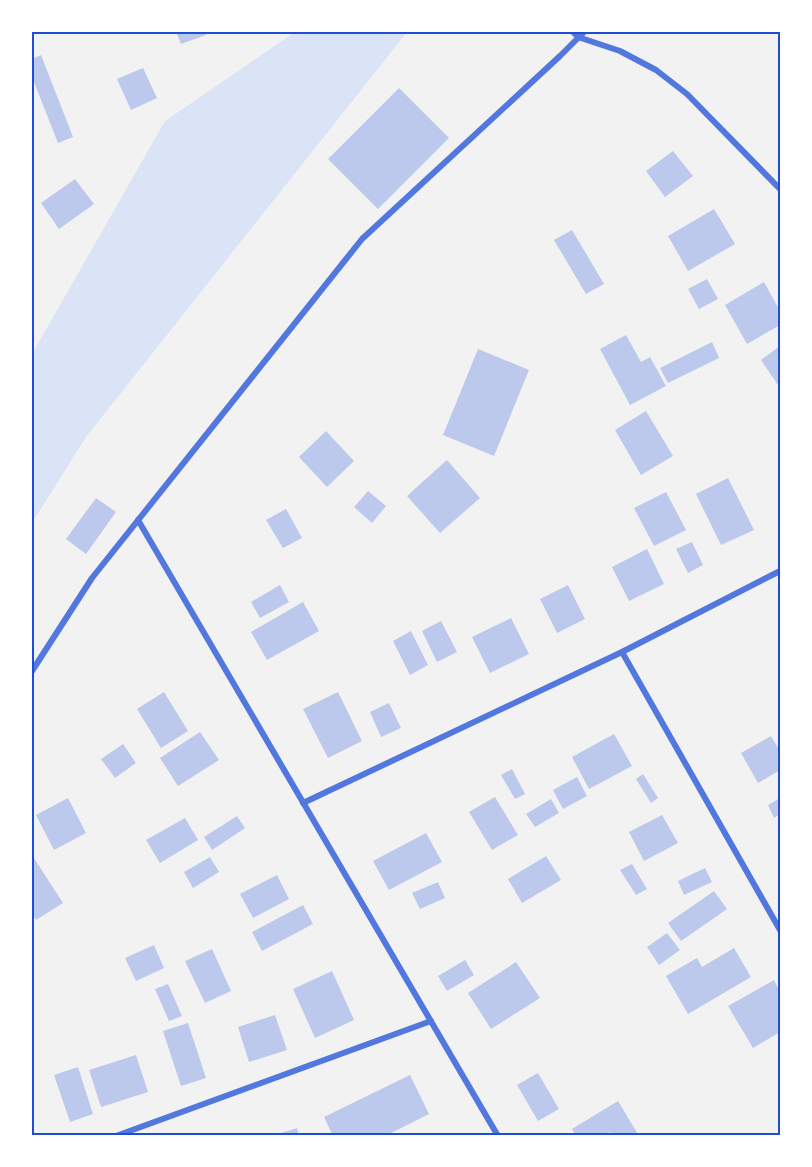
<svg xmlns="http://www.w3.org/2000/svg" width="812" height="1167" font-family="'Open Sans',sans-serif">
	<rect width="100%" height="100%" fill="#f2f2f2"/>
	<!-- green -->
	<path fill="#dbe4f7" d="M295 32H407L86 437 32 523V354L165 121Z"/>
	<!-- building -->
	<g fill="#bdc9ec">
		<path d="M176 32H204L206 35 181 44Z"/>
		<path d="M41 55 73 137 58 143 32 77V59Z"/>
		<path d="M143 68 157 98 131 110 117 79Z"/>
		<path d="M399 88 449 138 378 209 328 159Z"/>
		<path d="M673 151 693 176 665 197 646 171Z"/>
		<path d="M75 179 94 204 59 229 41 203Z"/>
		<path d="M714 209 735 244 688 271 668 236Z"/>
		<path d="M572 230 604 284 586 294 554 240Z"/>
		<path d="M707 279 718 299 699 309 688 289Z"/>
		<path d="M764 282 780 311V325L747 344 725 305Z"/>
		<path d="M626 335 641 362 650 357 666 386 630 405 600 349Z"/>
		<path d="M712 342 719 358 668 383 660 368Z"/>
		<path d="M780 346V388L761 360Z"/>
		<path d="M478 349 529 370 494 456 443 435Z"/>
		<path d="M646 411 673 456 641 475 615 430Z"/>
		<path d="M326 431 354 461 327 487 299 457Z"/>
		<path d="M447 460 480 498 440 533 407 496Z"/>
		<path d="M728 478 754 530 721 545 696 494Z"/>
		<path d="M368 491 386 506 372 523 354 507Z"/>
		<path d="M666 492 686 530 654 546 634 508Z"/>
		<path d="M96 498 116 512 86 554 66 539Z"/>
		<path d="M286 509 302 538 283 548 266 520Z"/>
		<path d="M692 542 703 565 688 573 676 549Z"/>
		<path d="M647 549 664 584 629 601 612 567Z"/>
		<path d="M280 585 289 602 260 618 251 602Z"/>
		<path d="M568 585 585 619 557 633 540 599Z"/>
		<path d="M303 602 319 631 267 660 251 632Z"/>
		<path d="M511 618 529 654 490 673 472 637Z"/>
		<path d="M441 621 457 652 437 662 422 631Z"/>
		<path d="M411 631 428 665 410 675 393 641Z"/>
		<path d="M164 692 188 731 161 748 137 709Z"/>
		<path d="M338 692 362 741 328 758 303 709Z"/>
		<path d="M389 703 401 728 381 737 370 712Z"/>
		<path d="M200 732 219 760 178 786 160 758Z"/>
		<path d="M614 734 632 766 589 789 572 757Z"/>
		<path d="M771 736 780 751V770L758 783 741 753Z"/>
		<path d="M123 744 136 763 115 778 101 759Z"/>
		<path d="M512 769 525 794 515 799 501 775Z"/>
		<path d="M643 774 658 798 651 803 636 779Z"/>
		<path d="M577 777 587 796 563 809 553 790Z"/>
		<path d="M495 797 518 835 492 850 469 812Z"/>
		<path d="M68 798 86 833 54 850 36 815Z"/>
		<path d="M780 798V814L774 818 768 805Z"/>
		<path d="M551 799 559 813 535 827 526 814Z"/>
		<path d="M662 815 678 843 644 861 629 832Z"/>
		<path d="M237 816 245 828 212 850 204 837Z"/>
		<path d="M185 818 198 840 160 863 146 840Z"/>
		<path d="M426 833 442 862 389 890 373 861Z"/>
		<path d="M32 855 63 903 36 920 32 914Z"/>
		<path d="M546 856 561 880 522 903 508 879Z"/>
		<path d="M210 857 219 872 193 888 184 872Z"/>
		<path d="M632 864 647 889 636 895 620 870Z"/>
		<path d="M705 868 712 882 684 895 678 881Z"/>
		<path d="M277 875 289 899 253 918 240 894Z"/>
		<path d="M438 882 445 898 420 909 412 893Z"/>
		<path d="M714 891 727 909 681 941 668 923Z"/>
		<path d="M303 905 313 924 262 951 252 932Z"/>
		<path d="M667 933 680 950 659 965 647 947Z"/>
		<path d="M154 945 164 968 136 981 125 958Z"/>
		<path d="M734 948 751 977 688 1014 666 976 697 958 702 967Z"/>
		<path d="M212 949 231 991 205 1003 185 961Z"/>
		<path d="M465 960 474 975 447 991 438 976Z"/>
		<path d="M516 962 540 998 491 1029 468 993Z"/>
		<path d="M332 971 354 1020 315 1038 293 989Z"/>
		<path d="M774 980 780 992V1032L753 1048 728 1006Z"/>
		<path d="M168 984 182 1016 169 1021 155 989Z"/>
		<path d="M275 1015 287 1050 249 1062 238 1027Z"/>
		<path d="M188 1023 206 1078 181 1086 163 1031Z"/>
		<path d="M136 1055 148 1092 101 1107 89 1070Z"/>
		<path d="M78 1067 93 1114 70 1122 54 1075Z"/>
		<path d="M538 1073 559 1109 538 1121 517 1085Z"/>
		<path d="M410 1075 429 1114 385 1136H333L324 1117Z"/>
		<path d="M618 1101 639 1136H612L610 1132 604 1136H576L572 1129Z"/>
		<path d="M297 1128 299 1136H275V1135Z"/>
	</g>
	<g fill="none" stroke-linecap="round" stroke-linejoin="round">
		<!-- minor -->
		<g stroke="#5277de" stroke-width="6">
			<path d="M573 32 578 37 620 51 656 70 687 94 780 189"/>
			<path d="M138 520 498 1136"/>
			<path d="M622 652 780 930"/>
			<path d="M32 671 92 578 362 239 560 56 584 32"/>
			<path d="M303 803 622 652 780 571"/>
			<path d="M116 1136 431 1021"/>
		</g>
	</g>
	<!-- border -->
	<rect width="812" height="1167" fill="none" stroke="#ffffff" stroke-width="66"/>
	<rect x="33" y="33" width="746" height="1101" fill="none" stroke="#1d4ed8" stroke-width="2"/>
</svg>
